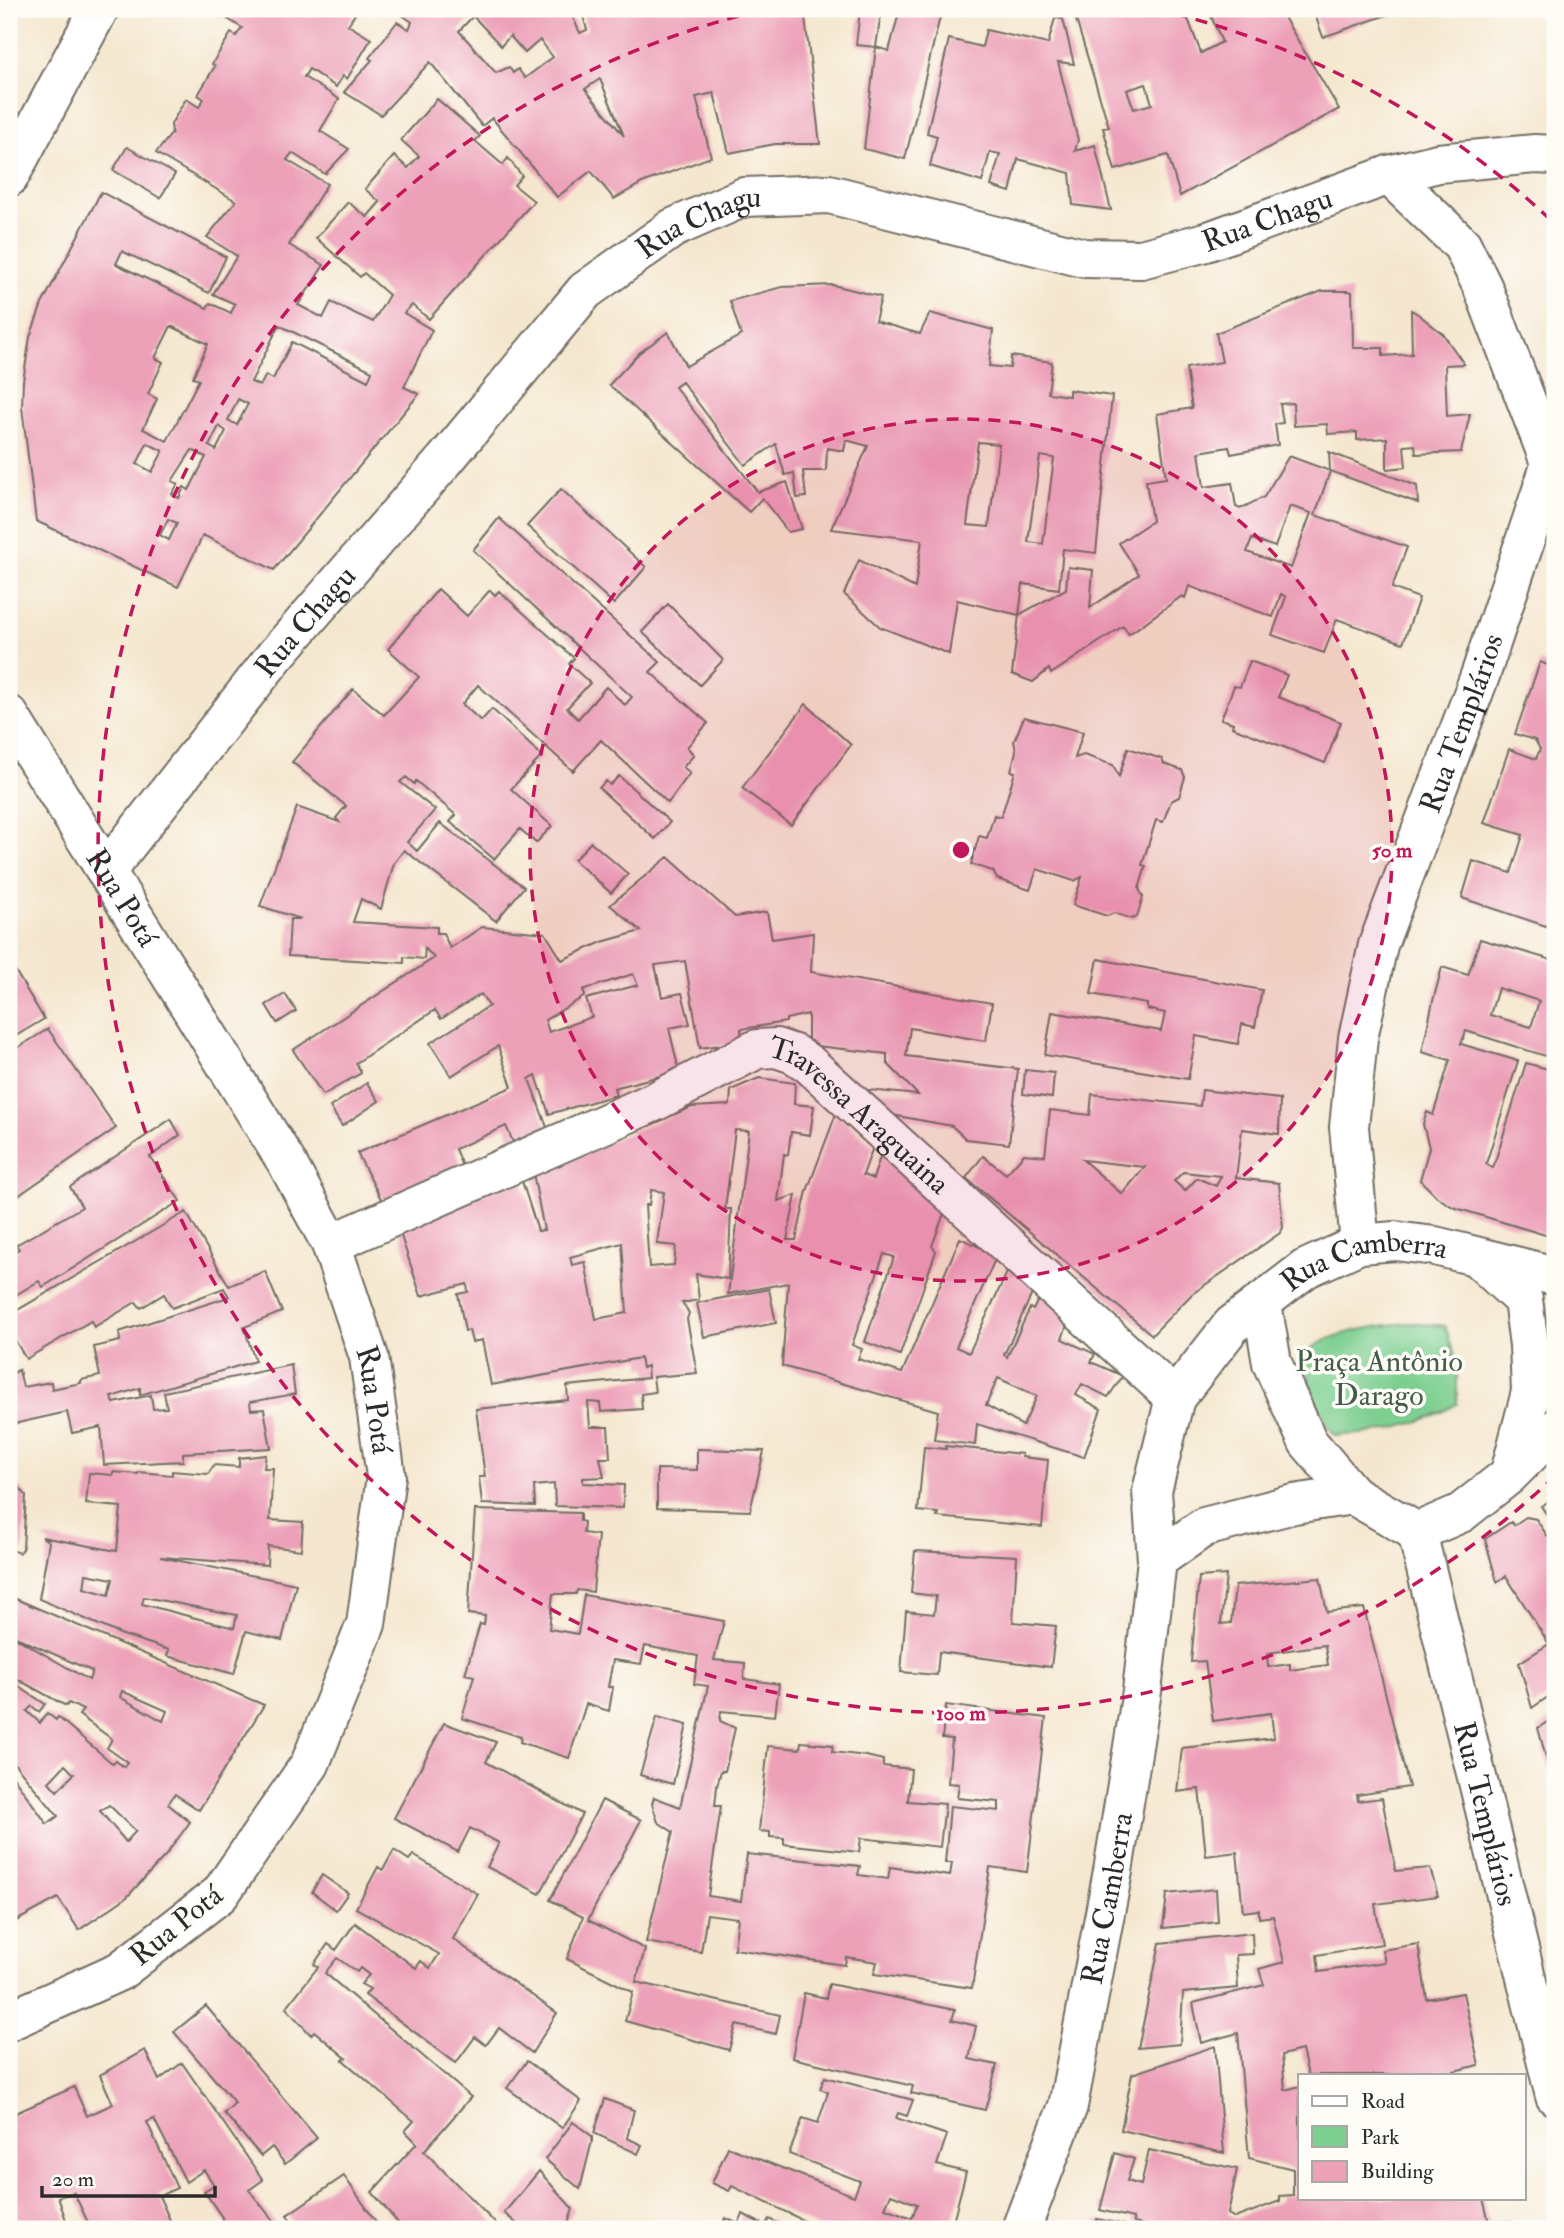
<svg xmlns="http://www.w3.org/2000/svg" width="1564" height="2238" font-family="'IM FELL Double Pica',serif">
	<rect width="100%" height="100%" fill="#fdfcf7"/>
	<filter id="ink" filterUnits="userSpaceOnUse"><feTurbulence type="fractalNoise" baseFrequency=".0143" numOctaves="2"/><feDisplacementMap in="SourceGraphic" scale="14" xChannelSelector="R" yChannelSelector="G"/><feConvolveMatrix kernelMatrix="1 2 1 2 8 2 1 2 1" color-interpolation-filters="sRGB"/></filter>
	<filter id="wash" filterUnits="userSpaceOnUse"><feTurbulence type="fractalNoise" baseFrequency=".00686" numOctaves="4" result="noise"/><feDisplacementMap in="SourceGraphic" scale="28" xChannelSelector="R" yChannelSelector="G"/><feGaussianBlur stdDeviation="1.57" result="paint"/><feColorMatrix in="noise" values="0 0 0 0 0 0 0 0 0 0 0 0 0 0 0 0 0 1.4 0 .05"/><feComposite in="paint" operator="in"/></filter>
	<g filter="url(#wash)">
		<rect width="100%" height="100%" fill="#f5e7cf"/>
		<!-- green -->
		<path fill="#7dcf90" stroke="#547d5e" stroke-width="2" d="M1416 1323 1445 1326 1457 1364V1404C1424 1424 1374 1436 1335 1435 1315 1411 1307 1384 1307 1353 1327 1331 1387 1324 1416 1323Z"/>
		<g id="blocks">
			<!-- building -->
			<g fill="#eda1b9" fill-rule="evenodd">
				<path d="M212 9H346L355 14 348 25 371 39 347 79 343 76 336 87 309 69 304 77 339 99 320 131 349 149 325 174 292 153 287 160 327 184 289 245 324 265 298 305 323 318 331 302 373 322 389 295 364 273 360 277 316 238 348 202 367 217 380 202 365 189 394 156 408 168 419 156 401 140 437 99 480 136 475 141 503 165 508 158 522 176 514 185 534 201 429 319 412 305 404 313 432 330 404 387 419 394 274 570 203 535 178 587 36 521 22 407 23 381 30 337 42 304 101 192 226 257 209 293 122 251 116 264 207 308 210 303 231 313 235 304 213 294 237 256 207 237 236 201 156 153 172 133 171 124 186 99 199 107 204 99 198 95 215 66 212 64 231 33 236 36 242 28ZM279 325 372 371 368 381 292 342 273 379 266 375 260 386 251 382ZM171 326 208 344 193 377 199 380 167 441 143 429 157 399 148 394 163 362 155 358ZM238 399 248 404 237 425 228 420ZM219 426 226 431 216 450 209 446ZM147 443 163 451 152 472 137 464ZM192 450 206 457 189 490 184 487 179 498 172 494 178 484 172 481ZM168 519 177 523 169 540 160 535Z"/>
				<path d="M394 9H569L580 33 587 30 581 9H804L820 144H775L729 153 714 93 696 97 711 157 642 183 614 199 591 171 557 197 492 118 482 126 430 62 381 115 344 92 372 60 369 58 397 22 409 29 412 22ZM473 16 501 46 510 36 525 53 540 40 553 57 525 78 518 69 513 73 509 67 496 73 459 31ZM600 79 624 136 585 89Z"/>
				<path d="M900 9H942L905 159 864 149 876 47 889 51Z"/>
				<path d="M1174 9 1175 13 1185 11 1201 53 1222 42 1208 9H1279L1339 109 1180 196 1168 155 1115 170 1103 128 1109 127 1073 10ZM1146 84 1152 104 1134 109 1127 90Z"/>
				<path d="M1313 9H1404L1323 37Z"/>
				<path d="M860 10 881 13 876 47 856 45Z"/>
				<path d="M1055 18 1063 19 1074 64 1058 62 1078 140 1075 151 1095 145 1111 210 1073 205 1070 173 1018 159 1010 192 991 186 1000 154 990 152 982 182 930 166 937 136 927 133 949 39 982 47 986 30 1048 44Z"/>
				<path d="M127 147 175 174 160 198 113 170Z"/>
				<path d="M833 285 881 297 875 321 920 334 930 313 993 330 989 366 1010 368 1011 356 1052 362 1048 393 1069 396V390L1112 396 1096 553 1063 549 1059 589 1023 584 1019 615 1066 589 1068 567 1093 570 1090 608 1139 574 1119 543 1152 521 1146 481 1166 478 1157 414 1192 408 1186 368 1222 362 1216 333 1322 291H1349L1352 292 1353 348H1383V356L1412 354 1411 310 1418 314 1443 334 1464 364 1445 365 1447 416 1470 414 1461 452 1416 454 1415 445 1404 446 1406 467 1387 469V438L1357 440V432L1328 434 1327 424 1294 426 1293 403 1280 404 1283 423 1275 424 1278 445 1231 454 1229 447 1199 452 1204 487 1232 483 1236 507 1240 509 1264 497 1289 456 1330 471 1315 515 1407 547 1392 588 1419 598 1403 643 1337 619 1324 653 1272 635 1286 597 1281 594 1273 617 1189 586 1185 598 1182 596 1129 634 1123 626 1051 674 1049 669 1033 682 1012 674 1019 615 957 600 949 654 880 627 844 594 859 560 915 588 922 540 831 529 868 446 846 440 844 451 827 448 826 471H803L806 497 797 498 794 473 785 475 776 444 745 465 682 382 675 387 758 492 787 482 802 529 788 532 762 498 749 512 609 385 639 353 668 332 686 366 741 335 730 301 782 287ZM978 442 999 444 989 527 967 525ZM1040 456 1054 458 1043 544 1028 542ZM1290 506 1311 513 1291 568 1247 552 1252 539 1275 547Z"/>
				<path d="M1329 452 1417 486 1418 503 1330 471Z"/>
				<path d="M561 489 646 567 614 604 527 526Z"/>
				<path d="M499 518 660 662 650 672 708 723 687 747 694 755 683 767 690 773 668 803 601 740 573 771 478 685 462 704 481 721 492 709 542 756 511 789 552 826 536 843 520 829 494 859 450 822 456 815 416 781 414 784 406 777 400 782 435 810 407 842 417 851 440 823 524 887 496 921 404 850 394 863 381 909 361 899 353 922 437 927V933H443L450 948 482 927 545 933 562 960 602 942 641 931 610 905 668 857 735 917 767 912 772 939 813 933 811 972 992 1003 986 1041 910 1028 906 1056 1018 1069 1009 1144 966 1139 952 1126 892 1115 859 1089 918 1095 887 1063V1054L808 1045V1014L786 1019V1022L741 1029 742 1042 700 1048 685 961 655 965 662 997 682 993 690 1024 669 1028 679 1071 614 1088 616 1095 549 1114 536 1075 529 1079 548 1130 514 1144 506 1126 455 1149 462 1166 382 1201 357 1153 512 1087 498 1046 451 1076 430 1043 489 1006 481 994 441 1019 435 1010 356 1063 361 1073 323 1095 293 1050 434 958 425 948 424 959 404 957V963L288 956 290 919H301L260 906 297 807 339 822 336 818 346 806 292 762 353 689 384 715 419 677 388 649 438 589 467 616 490 590 495 595 499 591 574 658 569 664 590 683 567 708 578 719 606 687 625 705 632 697 473 550ZM633 974 638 985 586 999 592 1017 549 1032 545 1020 585 996 583 990Z"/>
				<path d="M668 604 723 660 700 685 642 632Z"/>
				<path d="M1250 661 1287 675 1278 697 1341 722 1325 763 1232 727 1233 723 1221 719 1234 686 1240 687Z"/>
				<path d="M1540 662 1555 668V929L1462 898 1473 861 1511 873 1523 835 1484 823 1509 749 1536 759 1540 749 1535 740 1515 734Z"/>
				<path d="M806 704 851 745 791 825 742 788Z"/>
				<path d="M1024 717 1083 732 1075 758 1084 755 1113 765 1119 777 1128 748 1162 759 1164 764 1182 770 1185 777 1179 797 1171 801 1163 822 1156 820 1142 865 1146 866 1139 889 1143 897 1137 917 1132 919 1114 913 1107 916 1073 905 1082 877 1074 881 1037 869 1030 890 997 879 993 871 971 864 979 836 987 838 994 815 1001 817 1015 772 1011 771 1016 751 1014 741Z"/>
				<path d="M619 776 670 822 655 839 599 788 606 781 610 785Z"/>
				<path d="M591 842 628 874 611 893 574 860Z"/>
				<path d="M1480 939 1555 961V1059L1466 1031 1461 1044 1518 1061 1486 1164 1493 1168 1526 1063 1555 1071V1238L1453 1207 1437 1197 1420 1180 1429 1148 1423 1124 1427 1112 1433 1115 1450 1060 1422 1052 1433 1001 1442 967 1468 975ZM1498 988 1539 1001 1531 1027 1490 1015Z"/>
				<path d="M1098 959 1262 990 1255 1027 1242 1024 1238 1044 1196 1036 1188 1079 1045 1055 1052 1012 1161 1031 1165 1013 1147 1009V1004L1091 994Z"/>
				<path d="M13 967 44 1019 9 1040V970Z"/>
				<path d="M285 994 296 1011 277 1023 266 1005Z"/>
				<path d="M48 1029 116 1128 9 1202V1053Z"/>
				<path d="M1025 1070 1054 1073 1052 1098 1023 1094Z"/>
				<path d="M759 1078 795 1083 794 1104 814 1106 810 1135 791 1132 788 1155 784 1154 778 1201 796 1195 787 1240H796L807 1191 836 1114 873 1147 863 1175 873 1179 881 1154 946 1208 932 1246 936 1251 900 1355 865 1342 894 1257 884 1254 852 1345 862 1349 858 1359 902 1373 960 1238 997 1255 956 1347 969 1353 1011 1264 1036 1285 1004 1355 1007 1357 1030 1308 1033 1310 1043 1290 1071 1314 1062 1339 1095 1354 1091 1362 1123 1376 1108 1397 1082 1384 1076 1395 1101 1409 1084 1457 977 1424 975 1445 934 1440 938 1411 782 1366 788 1283 728 1294 749 1131 735 1130 725 1209H731L728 1279 696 1274 699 1300 682 1303 689 1313 687 1319 697 1373 653 1377 655 1392 641 1394 642 1409 601 1412 600 1403 588 1402 590 1427H608L610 1458H600L604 1477 583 1478V1483L624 1485 623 1508 555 1506 554 1484 534 1486 535 1506 482 1504 479 1477H485L476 1409 568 1400 567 1386 648 1378 647 1366 642 1368 640 1358 491 1385 482 1340 472 1342 469 1330 465 1331 458 1294 468 1292 467 1284 421 1296 399 1230 521 1178 538 1231 544 1230 533 1173 692 1107 730 1105 731 1090ZM651 1190 664 1192 657 1244 676 1246 674 1265 649 1267 645 1205H649ZM622 1243 627 1313 596 1319 585 1262 572 1265 570 1257ZM998 1378 1037 1396 1023 1426 986 1405Z"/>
				<path d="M367 1083 379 1101 342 1126 330 1107Z"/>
				<path d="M1202 1090 1280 1099 1279 1134 1242 1129 1236 1178 1279 1183 1283 1228 1280 1233 1192 1294 1152 1335 966 1178 983 1156 1006 1174 1024 1154 1045 1156 1050 1110 1090 1115 1092 1094 1200 1106ZM1083 1160 1145 1167 1122 1194ZM1183 1172 1221 1176 1216 1186 1197 1178 1185 1191 1174 1181Z"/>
				<path d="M171 1119 180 1135 150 1157 180 1201 43 1287 39 1281 14 1296 9 1288V1255L19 1249 16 1245 82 1207 70 1187Z"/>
				<path d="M186 1212 229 1286 265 1271 282 1312 244 1327 255 1361 140 1395V1388L111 1397 114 1403 151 1395 153 1409 167 1408 164 1392 291 1365 295 1394 250 1402 251 1410 264 1409 271 1448 183 1453V1461L104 1465 101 1427 72 1433 67 1412 9 1425V1375L19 1370 23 1387 51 1382 52 1389 81 1383V1380L100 1376 94 1347 120 1341 119 1332 229 1297 224 1288 172 1308 164 1294 141 1308 136 1302 94 1327 91 1321 26 1359 9 1330V1303L14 1312Z"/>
				<path d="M769 1289 776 1323 704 1337 697 1303Z"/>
				<path d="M945 1446 1022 1454V1457L1048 1460 1042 1527 937 1517 939 1513 918 1511 924 1447 946 1449Z"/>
				<path d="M697 1449 764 1451 750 1511 657 1508V1469L697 1470Z"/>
				<path d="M266 1455 264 1468H273L270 1520 303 1522 301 1550 268 1546 267 1565 160 1557 296 1584 282 1640 246 1631 234 1674 167 1656 169 1650 120 1634 39 1599 49 1542 42 1537 117 1551 121 1507 86 1504 89 1473 113 1475V1472L138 1474 139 1472 172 1475V1471L208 1474 214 1465 239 1467V1458ZM86 1574 113 1579 109 1595 84 1588ZM144 1597 237 1615 234 1628 142 1604Z"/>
				<path d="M9 1487H19L26 1495 23 1549 19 1553 9 1549Z"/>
				<path d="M1553 1499H1555V1527L1541 1506Z"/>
				<path d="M475 1510 580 1513V1521L584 1522 583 1533 598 1535 593 1592 577 1590 576 1594H553L549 1629 578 1634 584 1595 724 1621 714 1660 745 1663 744 1679 779 1684 775 1716 721 1711 720 1721 735 1728 725 1771H721L717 1786 715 1806H721L708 1896 741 1901 747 1854 860 1866 858 1875 888 1879 890 1867 950 1876 952 1863H945L950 1806 999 1811V1802L957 1798 959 1784 948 1783 952 1739 942 1738 946 1705 1046 1718 1027 1872 990 1867 972 1988 874 1974 877 1962 846 1957 845 1965 734 1949 738 1918 707 1914 701 1952 646 1942 673 1832 658 1822 652 1804 654 1797 680 1807 708 1686 694 1684 698 1656 645 1646 641 1664 613 1660 608 1687H613L609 1711 586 1704 569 1758 520 1742 521 1737 462 1718 474 1676 465 1674 480 1624 484 1625 485 1616 468 1614Z"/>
				<path d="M1526 1517 1536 1519 1548 1537 1555 1533V1692L1532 1708 1519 1663 1549 1644 1506 1576 1497 1582 1485 1539 1511 1522 1514 1525Z"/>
				<path d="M915 1551 1017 1556 1013 1622 1056 1626 1051 1667 939 1652 937 1675 901 1672 906 1611 934 1614 936 1596 911 1593Z"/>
				<path d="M1226 1575 1221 1624 1231 1623 1235 1586 1320 1578 1327 1612 1364 1608 1409 1787 1357 1795 1358 1801 1382 1798 1396 1871 1430 1868 1438 1896 1375 1904 1382 1944 1317 1955 1319 1972 1385 1962 1382 1950 1418 1944 1427 1999 1463 1993 1479 2065 1454 2071 1455 2075H1308L1302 2050 1282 2055 1285 2090 1300 2086V2198H1483L1489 2223 1509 2221 1510 2229H1161L1134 2223 1133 2218 1100 2210 1115 2153 1134 2159 1127 2181 1141 2185 1149 2150 1237 2169 1228 2214 1235 2218 1280 2201V2196L1293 2195V2169L1249 2158 1238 2033 1201 2043 1193 2003 1264 1985 1259 1969 1284 1962 1273 1916 1259 1918V1910L1243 1912 1237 1852 1206 1856 1199 1789 1177 1792 1182 1748 1274 1738 1271 1713 1213 1721 1205 1661 1191 1662 1199 1577ZM1325 1645 1328 1665 1290 1670V1664L1268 1667 1267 1653Z"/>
				<path d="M9 1596 264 1705 199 1810 175 1794 168 1804 190 1822 165 1856 127 1897 79 1930 58 1898 9 1925V1771L47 1824 58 1816 9 1757V1634L89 1680 92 1671 9 1634ZM17 1679 66 1706 69 1703 83 1710 79 1715 112 1739 107 1748 127 1762 124 1767 116 1761 113 1764 58 1717 56 1720 47 1713 40 1723 27 1711 32 1706 39 1712 45 1704 15 1684ZM122 1691 167 1711 163 1721 120 1697ZM65 1765 74 1774 57 1791 49 1782ZM109 1805 136 1831 126 1842 100 1811Z"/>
				<path d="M657 1717 687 1725 673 1784 640 1775Z"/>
				<path d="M1555 1717V1787H1554L1538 1728Z"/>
				<path d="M444 1723 496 1742 486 1762 582 1814 540 1894 487 1867 499 1843 470 1828 458 1852 394 1818Z"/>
				<path d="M801 1742 833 1745 832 1752 866 1756 883 1760V1766L911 1769 908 1801 945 1804 940 1847 861 1838 859 1852 784 1844V1838L770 1837V1832L759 1831 768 1746 800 1749Z"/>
				<path d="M602 1800 641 1820 588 1920 645 1949 636 1982 780 2015 776 2034 736 2025 729 2050 625 2021 633 1992 567 1959 583 1917 550 1900Z"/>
				<path d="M394 1850 409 1860 413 1855 478 1894 453 1939 557 2013 532 2053 499 2028 486 2045 475 2037 456 2063 365 1995 370 1989 361 1984 369 1975 360 1968 357 1972 337 1958 325 1973 471 2097 424 2151 501 2229H403L372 2192 417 2143 405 2131 414 2121 343 2060 346 2058 314 2031 311 2035 286 2008 318 1967 314 1964 328 1944 336 1950 355 1923 416 1968 421 1961 430 1968 439 1954 356 1908 378 1867 383 1870Z"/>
				<path d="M322 1875 348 1893 336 1910 312 1892Z"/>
				<path d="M1216 1889 1218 1922 1163 1928 1167 1894Z"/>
				<path d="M1252 1933 1253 1954 1236 1955 1238 1988 1183 1993 1180 2044 1138 2048 1160 1943Z"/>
				<path d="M829 1984 955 2010 952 2020 976 2026 969 2059 997 2065 985 2110 911 2093 913 2086 792 2058 804 1993 826 1998Z"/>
				<path d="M206 2006 317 2138 285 2164 272 2147 261 2156 224 2113 235 2103 174 2032Z"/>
				<path d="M1215 2046 1224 2153 1121 2130 1132 2074Z"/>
				<path d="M145 2050 159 2080 182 2063 263 2180 249 2190 280 2229H230L204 2191 214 2185 204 2170 186 2182 154 2119 147 2122 177 2188 159 2196 174 2229H91L74 2193 58 2197 69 2229H9V2116L74 2087 87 2116 113 2104 100 2075Z"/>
				<path d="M527 2061 581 2101 562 2128 507 2088Z"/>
				<path d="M825 2077 913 2100 907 2116 898 2113 896 2118 947 2135 937 2165 966 2172 951 2229H821L732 2186 729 2191 712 2183 728 2147 854 2196 860 2181 789 2154 803 2118 818 2123 828 2092 820 2089ZM891 2194 917 2204 912 2218 885 2208Z"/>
				<path d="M605 2099 634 2110 627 2138 642 2145 638 2154 594 2133Z"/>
				<path d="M573 2122 593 2137 580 2189 545 2159Z"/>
				<path d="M539 2171 573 2209 566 2229H523L504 2213Z"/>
				<path d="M344 2176 381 2229H296L287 2215Z"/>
				<path d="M743 2214 765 2226 769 2219 789 2229H720L726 2218 738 2224Z"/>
				<path d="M1097 2219 1140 2228V2229H1094Z"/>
			</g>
		</g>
	</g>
	<g filter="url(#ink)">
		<use href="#blocks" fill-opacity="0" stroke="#726d64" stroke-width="2"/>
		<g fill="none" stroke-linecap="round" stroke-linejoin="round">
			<!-- minor casing -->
			<g stroke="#726d64" stroke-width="42">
				<g id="minor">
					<path d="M1389 175 1462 245 1483 288 1551 465"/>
					<path d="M9 177 99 9"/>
					<path id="s1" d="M9 715 287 1163 331 1244 369 1357 386 1476 366 1624 310 1764 220 1894 120 1971 9 2021"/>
					<path id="s2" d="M107 870 274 657 445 460 585 291 673 228 744 197 829 194 1084 258 1141 259 1206 242 1389 175 1438 163 1535 154 1555 155"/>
					<path id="s3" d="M331 1244 656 1101 757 1049 776 1048 794 1054 809 1064 1175 1398"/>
					<path id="s4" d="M1360 1244 1349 1127 1358 1038 1378 945 1481 673 1555 451"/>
					<path d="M1478 1258 1523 1300 1529 1345 1531 1392 1510 1473"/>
					<path d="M1262 1304 1272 1363 1308 1442 1353 1495"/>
					<path id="s5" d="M1417 1532 1555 2096"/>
					<path d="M1157 1560 1204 1527 1294 1504 1353 1495 1417 1532 1461 1513 1509 1475 1555 1429"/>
					<path id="s6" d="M1021 2229 1068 2106 1113 1871 1142 1691 1157 1560 1152 1491 1175 1398 1232 1325 1305 1269 1360 1244 1395 1241 1435 1246 1555 1276"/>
				</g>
			</g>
			<!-- minor -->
			<use href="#minor" stroke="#fff" stroke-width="38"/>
		</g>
	</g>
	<!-- distance rings -->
	<circle cx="961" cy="850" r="431" fill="#c2185b" fill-opacity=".12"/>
	<g fill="none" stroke="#c2185b" stroke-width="3.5" stroke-dasharray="12 9">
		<circle cx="961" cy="850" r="431"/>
		<path d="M1555 1476A863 863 0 1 1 767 9M1155 9A863 863 0 0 1 1555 224"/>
	</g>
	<g text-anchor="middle" stroke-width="7" stroke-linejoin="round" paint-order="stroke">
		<!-- street labels -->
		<g font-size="30" fill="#2b2b2b" stroke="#fdfcf7">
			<text dy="10" stroke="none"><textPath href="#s2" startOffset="1474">Rua Chagu</textPath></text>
			<text dy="10" stroke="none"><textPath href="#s2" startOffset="886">Rua Chagu</textPath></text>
			<text dy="10" stroke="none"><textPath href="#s2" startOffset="318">Rua Chagu</textPath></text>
			<text dy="10" stroke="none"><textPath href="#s4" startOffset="539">Rua Templários</textPath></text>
			<text dy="10" stroke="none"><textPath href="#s1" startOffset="215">Rua Potá</textPath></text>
			<text dy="10" stroke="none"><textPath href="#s3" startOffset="595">Travessa Araguaina</textPath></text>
			<text dy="10" stroke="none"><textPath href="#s6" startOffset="1096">Rua Camberra</textPath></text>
			<text dy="10" stroke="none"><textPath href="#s1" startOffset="782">Rua Potá</textPath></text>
			<text dy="10" stroke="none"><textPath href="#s5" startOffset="290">Rua Templários</textPath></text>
			<text dy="10" stroke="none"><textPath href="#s6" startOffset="343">Rua Camberra</textPath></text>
			<text transform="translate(176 1925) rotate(-39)" y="10">Rua Potá</text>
		</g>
		<!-- park labels -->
		<g font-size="30" fill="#445c49" stroke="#fdfcf7">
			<text x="1379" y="1371">Praça Antônio<tspan x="1379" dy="34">Darago</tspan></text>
		</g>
	</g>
	<circle cx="961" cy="850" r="10" fill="#c2185b" stroke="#fdfcf7" stroke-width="3.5"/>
	<g font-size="21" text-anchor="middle" font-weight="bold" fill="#c2185b" stroke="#fdfcf7" stroke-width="7" stroke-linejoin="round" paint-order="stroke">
		<text x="1392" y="857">50 m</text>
		<text x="961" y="1720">100 m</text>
	</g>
	<!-- margin -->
	<rect width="1564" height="2238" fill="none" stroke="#fdfcf7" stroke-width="35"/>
	<!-- legend -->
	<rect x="1298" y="2074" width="228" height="126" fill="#fdfcf7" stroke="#a9a8a5" stroke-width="2"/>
	<rect x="1312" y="2096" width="35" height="10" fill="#ffffff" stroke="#a9a8a5" stroke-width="2"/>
	<text x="1361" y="2108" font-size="21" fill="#2b2b2b">Road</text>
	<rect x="1312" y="2126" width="35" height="21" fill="#7dcf90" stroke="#a9a8a5" stroke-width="2"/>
	<text x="1361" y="2144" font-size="21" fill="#2b2b2b">Park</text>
	<rect x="1312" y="2161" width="35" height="21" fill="#eda1b9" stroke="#a9a8a5" stroke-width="2"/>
	<text x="1361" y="2178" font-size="21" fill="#2b2b2b">Building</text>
	<!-- scale -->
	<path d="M42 2186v10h173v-10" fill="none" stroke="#2b2b2b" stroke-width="3.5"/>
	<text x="52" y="2186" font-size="21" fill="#2b2b2b" stroke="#fdfcf7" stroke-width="5" paint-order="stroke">20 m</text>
</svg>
